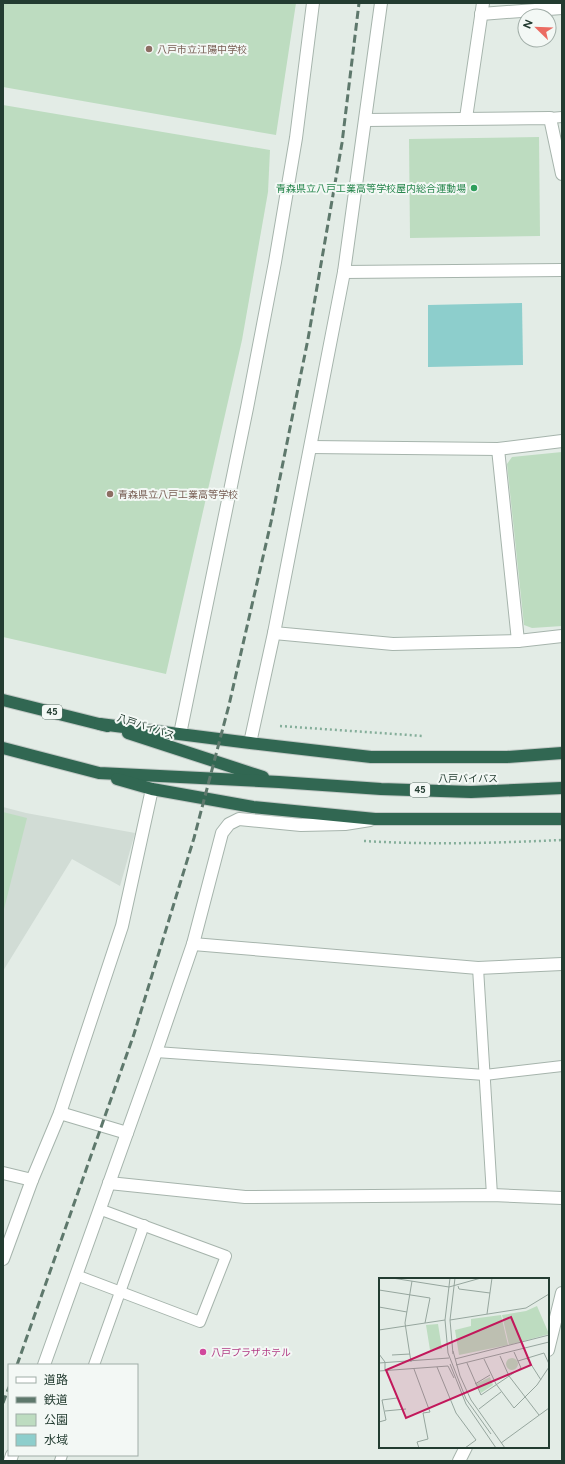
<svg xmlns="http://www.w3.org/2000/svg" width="565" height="1464" font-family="Figtree,'Noto Sans JP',sans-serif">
	<rect width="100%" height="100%" fill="#e3ece6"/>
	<!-- built -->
	<path fill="#d1dcd5" d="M3 807 26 813 135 833 120 886 72 859 3 971Z"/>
	<!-- green -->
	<g fill="#bddcc0">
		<path d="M3 3H296L276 135 3 87Z"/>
		<path d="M3 105 270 150 268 192 242 340 166 674 3 637Z"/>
		<path d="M539 137 540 236 410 238 409 139Z"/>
		<path d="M562 452V626L532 628 524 625 507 464 512 457Z"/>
		<path d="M3 812 27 818 3 913Z"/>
	</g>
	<!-- water -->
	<path fill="#8dcecc" d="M522 303 523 365 428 367V305Z"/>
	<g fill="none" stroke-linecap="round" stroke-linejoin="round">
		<!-- lane casing -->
		<g stroke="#a6b4ac" stroke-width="12">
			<g id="lane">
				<path d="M550 118 562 117"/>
				<path d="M478 968 492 1195"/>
				<path d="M156 1052 485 1075 562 1066"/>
				<path d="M76 1275 200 1322 226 1256 99 1209"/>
				<path d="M94 1365 144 1225"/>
				<path d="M60 1461 62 1455"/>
			</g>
		</g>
		<!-- street casing -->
		<g stroke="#a6b4ac" stroke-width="14">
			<g id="street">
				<path d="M481 14 562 8"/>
				<path d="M466 118 483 3"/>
				<path d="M366 120 550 118 562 174"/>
				<path d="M344 272 562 270"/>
				<path d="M311 447 498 449 562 441"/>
				<path d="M498 449 518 641"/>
				<path d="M274 633 393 644 518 641 562 636"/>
				<path d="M180 734 247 408 275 262 296 138 313 3"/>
				<path d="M250 743 274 633 344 272 381 3"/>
				<path d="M193 944 478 968 562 964"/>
				<path d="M60 1113 127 1133"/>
				<path d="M3 1173 32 1180"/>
				<path d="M109 1183 245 1197 492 1195 562 1198"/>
				<path d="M3 1259 32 1180 60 1113 122 926 152 789"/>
				<path d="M548 1350 562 1293"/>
				<path d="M44 1365 156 1052 193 944 222 833 229 824 239 819 301 825 345 824 370 820"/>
				<path d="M10 1461 12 1455"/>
				<path d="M459 1461 466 1447"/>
			</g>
		</g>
		<!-- highway casing -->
		<g stroke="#c1c8c5" stroke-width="14">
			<g id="highway">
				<path d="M3 700 107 726"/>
				<path d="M100 724 250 743 371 757H507L562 753"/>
				<path d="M128 733 263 777"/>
				<path d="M3 748 99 773 279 782 381 789 471 792 562 788"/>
				<path d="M117 779 152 789 253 807 375 819H562"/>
			</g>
		</g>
		<!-- path -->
		<g stroke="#85ae9a" stroke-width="2.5" stroke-dasharray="2 3" stroke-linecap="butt">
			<path d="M280 726 423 736"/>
			<path d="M364 841C430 845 496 843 562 840"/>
		</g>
		<!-- lane -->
		<use href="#lane" stroke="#fff" stroke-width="10"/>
		<!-- street -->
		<use href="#street" stroke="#fff" stroke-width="12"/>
		<!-- highway -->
		<use href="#highway" stroke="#316752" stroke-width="12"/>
		<!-- rail -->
		<g stroke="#5e786c" stroke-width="3" stroke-dasharray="8 4" stroke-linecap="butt">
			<path d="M17 1365 134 1034 194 838 229 705 271 522 308 339 342 143 359 3"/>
			<path d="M3 1403 9 1387"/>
		</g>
	</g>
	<!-- markers -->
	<g fill="#8d6e63" stroke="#f3f8f5" stroke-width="1.5">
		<circle cx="149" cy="49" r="4"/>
		<circle cx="110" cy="494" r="4"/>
	</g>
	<circle fill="#2e9e5b" stroke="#f3f8f5" stroke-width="1.5" cx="474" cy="188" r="4"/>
	<circle fill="#d1479c" stroke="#f3f8f5" stroke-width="1.5" cx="203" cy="1352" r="4"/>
	<g text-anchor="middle" stroke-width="4" stroke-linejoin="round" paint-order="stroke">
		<!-- shield labels -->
		<g fill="#f3f8f5" stroke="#61746c" stroke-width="1">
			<rect x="42" y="705" width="20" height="14" rx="3"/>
			<rect x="410" y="783" width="20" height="14" rx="3"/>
		</g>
		<g font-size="9" font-weight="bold" fill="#233c31">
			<text x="52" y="715">45</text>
			<text x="420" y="793">45</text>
		</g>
		<!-- education labels -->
		<g font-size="10" fill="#785e54" stroke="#f3f8f5" text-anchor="start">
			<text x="157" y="53">八戸市立江陽中学校</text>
			<text x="118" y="498">青森県立八戸工業高等学校</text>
		</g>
		<!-- leisure labels -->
		<g font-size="10" fill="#27864d" stroke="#f3f8f5" text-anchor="end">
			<text x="466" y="192">青森県立八戸工業高等学校屋内総合運動場</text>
		</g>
		<!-- street labels -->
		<g font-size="10" fill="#233c31" stroke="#f3f8f5">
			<text transform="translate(146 726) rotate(18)" y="4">八戸バイパス</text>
			<text x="468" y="782">八戸バイパス</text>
		</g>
		<!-- hotel labels -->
		<g font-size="10" fill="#b23c85" stroke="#f3f8f5" text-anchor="start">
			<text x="211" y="1356">八戸プラザホテル</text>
		</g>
	</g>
	<!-- overview -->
	<g transform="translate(379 1278)">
		<rect width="170" height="170" fill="#e3ece6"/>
		<path d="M158 28 170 56 130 67 123 37 147 33ZM122 37 129 67 80 77 76 52 92 48V41ZM59 46 63 71 51 72 47 47ZM127 86a6 6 0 1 1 12 0a6 6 0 1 1-12 0ZM111 99 114 107 102 115 97 106Z" fill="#bddcc0"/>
		<path fill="none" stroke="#96a69e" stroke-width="1" d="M13 0 70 9 102 0M71 0 66 42 69 75 87 121 112 156M79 8 80 11 111 15M0 12 51 20 46 45M0 29 28 34M108 36 113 0M71 42 147 30 170 16M0 52 66 42M74 73 81 98 92 122 126 170M0 76 6 84V93M74 76 71 42 76 0M13 77 31 76M121 78 130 98 160 137M148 80 162 102M76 81 170 57M105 81 117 106 135 130 158 107 170 89M139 83 165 75 170 86M32 84 26 45 33 3M0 85 70 80M88 85 102 117 142 90 135 74M71 86 87 126 117 170M77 87 170 64M58 89 77 135 97 162 86 170M35 91 51 134 44 135 49 161 38 164 40 170M0 93 69 88 75 100M96 106 111 97M100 131 122 114M6 133 27 131M0 144 7 142 3 122 18 120M122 165 170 130"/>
		<path fill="#c2185b" fill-opacity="0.15" stroke="#c2185b" stroke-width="2" d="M132 39 152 87 27 140 7 92Z"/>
		<rect width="170" height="170" fill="none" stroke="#233c31" stroke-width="2"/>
	</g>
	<!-- border -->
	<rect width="565" height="1464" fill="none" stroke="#233c31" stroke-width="8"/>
	<!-- legend -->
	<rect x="8" y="1364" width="130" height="92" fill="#f3f8f5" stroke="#a0ada7"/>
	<rect x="16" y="1377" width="20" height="6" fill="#ffffff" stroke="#a0ada7"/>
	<text x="44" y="1384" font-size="12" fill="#233c31">道路</text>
	<rect x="16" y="1397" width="20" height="6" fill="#5e786c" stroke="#a0ada7"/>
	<text x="44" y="1404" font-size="12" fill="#233c31">鉄道</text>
	<rect x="16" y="1414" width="20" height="12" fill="#bddcc0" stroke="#a0ada7"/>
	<text x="44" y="1424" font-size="12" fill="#233c31">公園</text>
	<rect x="16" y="1434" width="20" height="12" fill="#8dcecc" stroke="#a0ada7"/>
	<text x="44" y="1444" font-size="12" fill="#233c31">水域</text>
	<!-- north arrow -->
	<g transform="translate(537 28) rotate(293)"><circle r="19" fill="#f3f8f5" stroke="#a0ada7"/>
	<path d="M0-3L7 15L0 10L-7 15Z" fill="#eb6b62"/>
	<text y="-6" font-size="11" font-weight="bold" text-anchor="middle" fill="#233c31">N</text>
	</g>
</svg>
